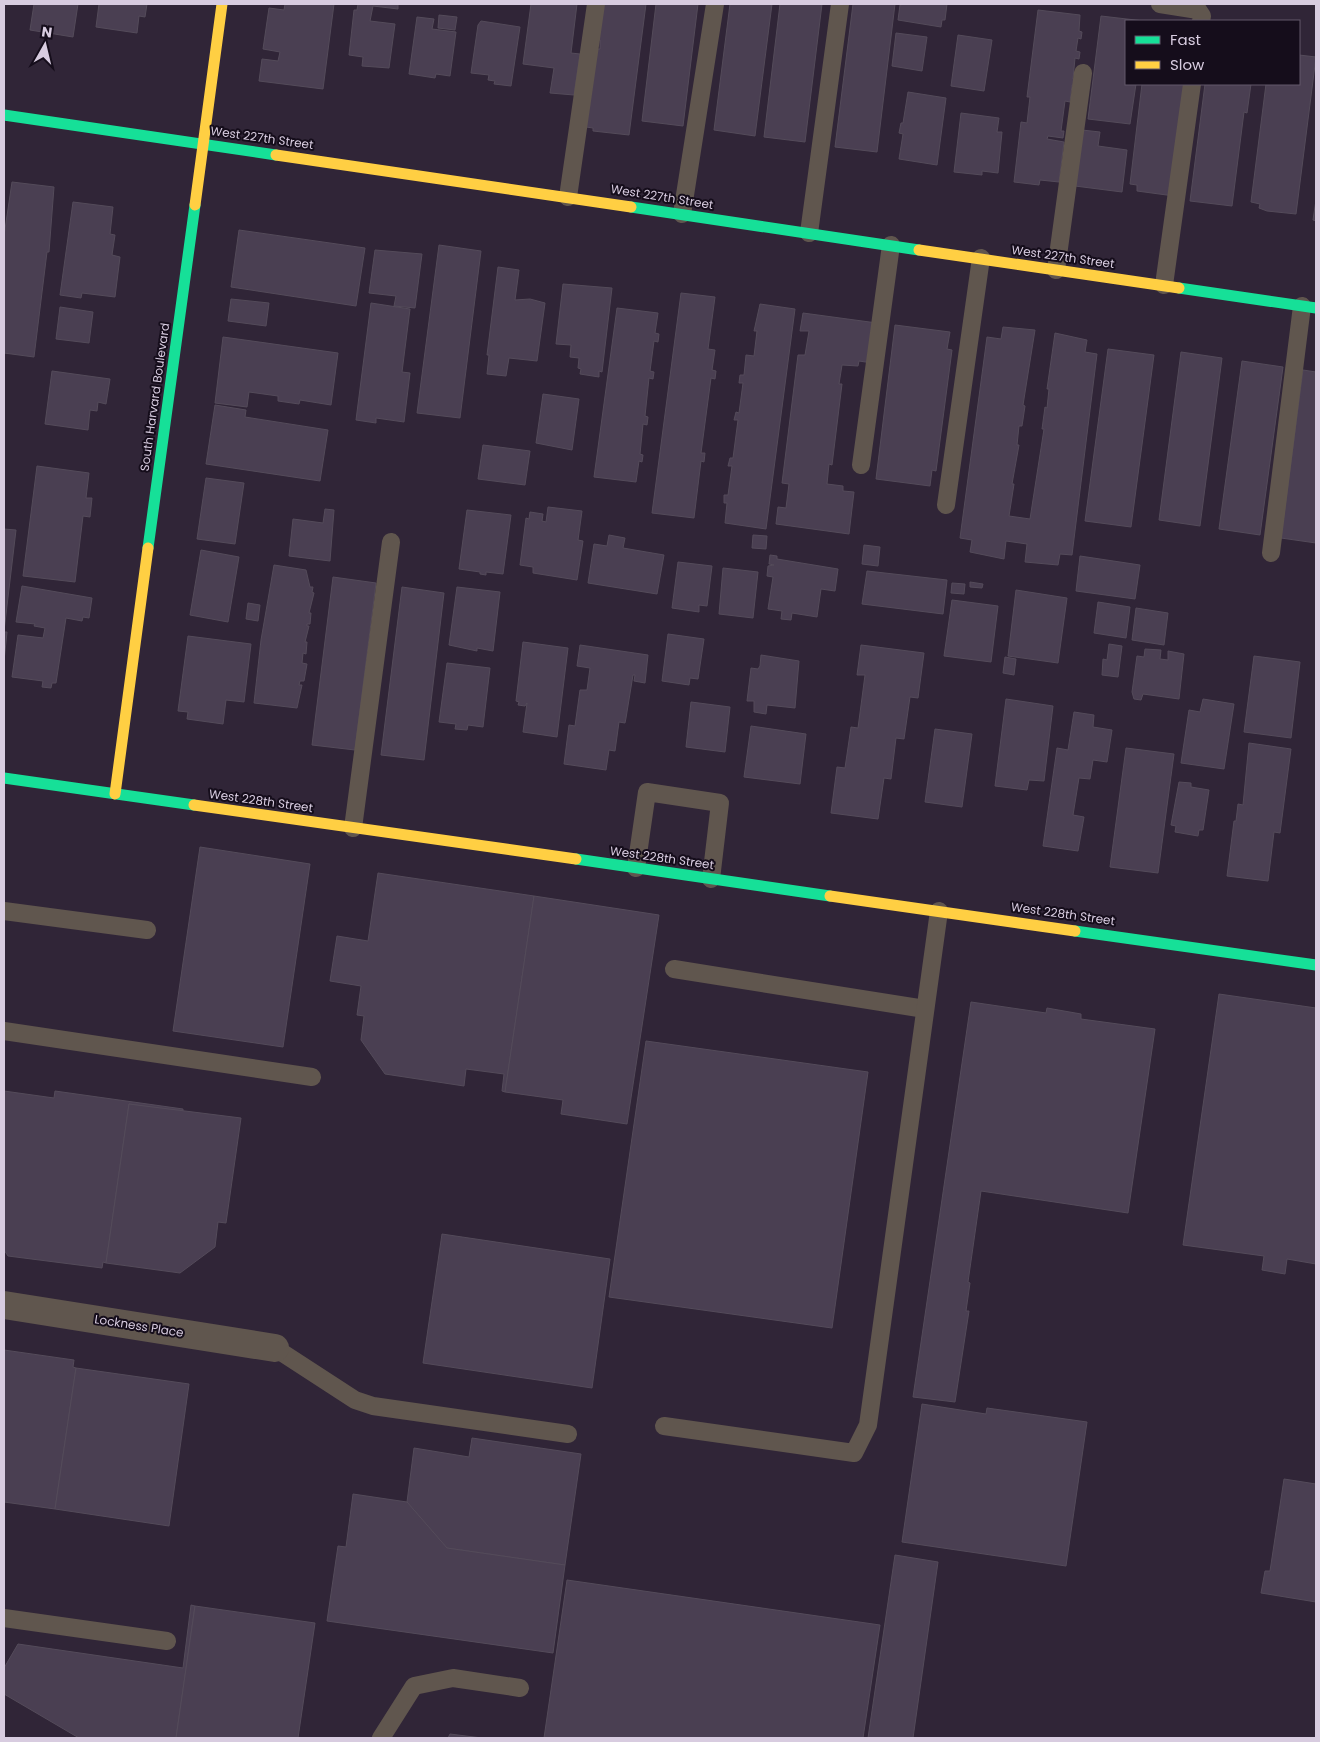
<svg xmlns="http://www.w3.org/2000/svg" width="1320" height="1742" font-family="Poppins,sans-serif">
	<rect width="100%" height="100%" fill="#302537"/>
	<!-- building -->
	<g fill="#4a3f52" stroke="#544b5a">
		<path d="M34 4H78L73 37 30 30Z"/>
		<path d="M99 4H147L145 17 139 16 137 33 96 27Z"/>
		<path d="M285 4H334L323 89 259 81 262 59 278 61 280 52 263 49 269 8 284 10Z"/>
		<path d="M358 4H398V9L373 6 370 21 395 24 389 68 362 66 363 57 349 55 354 10H357Z"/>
		<path d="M531 4H577L571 53 580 54 574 95 550 93 554 68 523 64Z"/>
		<path d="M601 4H646L629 135 593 131V128L586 127 596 49H600V40H597Z"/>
		<path d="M656 4H698L683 126 642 121Z"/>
		<path d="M730 4H772L755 136 714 130Z"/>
		<path d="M780 4H822L805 142 764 137Z"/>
		<path d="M853 4H895L877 152 835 147Z"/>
		<path d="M905 4H947L945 20H942L941 27 898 20 900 5Z"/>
		<path d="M1038 10 1080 15 1079 31 1082 32 1081 39 1078 38 1076 51 1080 52 1079 59 1075 58 1073 79H1077L1076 86 1072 85 1070 102 1065 101 1061 131H1064L1063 138 1048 136 1047 139 1064 142 1059 182 1040 180 1039 185 1014 182 1021 122 1027 123 1030 97H1027Z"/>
		<path d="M439 15 457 17 455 30 438 28Z"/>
		<path d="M1101 16 1144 21H1126V84H1136L1130 124 1088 119Z"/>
		<path d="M417 17 434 19 432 29 456 32 450 76 436 74 435 78 409 74Z"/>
		<path d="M481 21 520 27 511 86 494 84 495 81 488 80 489 75 471 73 478 25Z"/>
		<path d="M896 33 927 37 922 71 892 66Z"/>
		<path d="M958 35 992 40 984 91 951 86Z"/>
		<path d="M1299 55 1316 57 1296 214 1267 211 1259 208 1260 204 1251 202 1266 84H1299Z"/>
		<path d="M1142 84H1188L1174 196 1137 191V185L1130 184Z"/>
		<path d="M1205 84H1251L1247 113 1244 112 1232 206 1190 201Z"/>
		<path d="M908 92 946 98 937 165 899 159 903 134 899 133 901 123H903Z"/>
		<path d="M961 113 999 118 997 132H1002L998 173 982 171V175L954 172Z"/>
		<path d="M1082 130 1100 132 1098 146 1127 150 1122 192 1075 186Z"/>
		<path d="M12 182 54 187 49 252H47L34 357 4 353V236Z"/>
		<path d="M1316 200V221L1313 220Z"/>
		<path d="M73 202 113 207 110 234 115 235 112 255 120 257 115 297 82 293 81 298 60 295Z"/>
		<path d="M239 230 365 248 356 306 231 287Z"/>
		<path d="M439 245 481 251 460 418 417 413Z"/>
		<path d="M375 250 422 254 415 308 394 306 396 296 369 293Z"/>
		<path d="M498 267 519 270 515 300 530 299 545 303 537 361 509 358 506 376 487 374 489 355H487Z"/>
		<path d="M563 284 612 288 602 372 599 371V377L580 374 581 369 578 368 579 358 570 357 571 345 556 344Z"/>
		<path d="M681 293 715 297 708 349 715 350 712 370 716 371 715 379 711 378 701 453H705L704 462 701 461 694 518 652 513Z"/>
		<path d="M231 299 269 303 266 326 228 321Z"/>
		<path d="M371 303 410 309 402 372 410 373 404 422 376 418V423L356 420Z"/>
		<path d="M760 304 795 309 766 529 725 523 727 503H724V495H728L732 466H728L730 458H733L738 420H734L736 412 739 413 743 383H739L740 375H744L746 355 754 356 757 331H754Z"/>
		<path d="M60 307 93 312 89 343 56 339Z"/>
		<path d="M617 308 658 313 655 333 659 334 658 342 654 341 650 371 654 372 653 379 649 378 645 416 648 417 647 425 643 424 640 454 643 455 642 462 639 461 636 482 594 477Z"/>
		<path d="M803 313 877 323 872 363 859 361 858 366 842 365 839 384H842L832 465 829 464 827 484 843 486V491L854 492 849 534 776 524 778 507 786 508 789 484 782 483 798 355H805L809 331H800Z"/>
		<path d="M895 325 950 332 947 349 952 350 936 471 932 470 930 486 876 479Z"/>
		<path d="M1003 327 1035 330 1023 405 1025 406 1022 426H1019L1017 445H1019L1012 484H1014L1009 516 1030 519 1044 429H1042L1045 407 1047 408 1049 389H1047L1055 333 1087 340 1085 352 1097 354 1072 555 1060 554 1058 565 1025 562 1027 544 1006 541 1004 559 970 552 972 540 960 538 987 337 1001 339Z"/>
		<path d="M223 337 338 353 331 405 300 400 299 404 278 401V396L249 392 247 407 215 403Z"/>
		<path d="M1108 349 1154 355 1131 527 1085 521Z"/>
		<path d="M1181 352 1222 358 1200 526 1159 520Z"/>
		<path d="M1242 361 1283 367 1260 535 1219 529Z"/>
		<path d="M1303 370 1316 372V543L1281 538Z"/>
		<path d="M52 371 110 379 106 404 98 402 97 411 90 410 88 430 45 424Z"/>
		<path d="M543 394 579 399 572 450 536 443Z"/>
		<path d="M215 405 246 410 245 417 328 430 320 481 206 464Z"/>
		<path d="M483 445 530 451 525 485 478 479Z"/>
		<path d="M37 466 89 473 86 498H92L90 517 83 516 75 582 23 576Z"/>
		<path d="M206 478 244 483 235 544 197 539Z"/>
		<path d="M548 507 582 511 578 540 583 541 577 580 533 573V567L520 565 526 518 529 519 530 512 543 514 542 521 546 522Z"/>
		<path d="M325 509 334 510 330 561 289 556 293 519 323 523Z"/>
		<path d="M467 510 511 515 503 574 486 572V575L480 574V572L459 569Z"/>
		<path d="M4 529 16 530 4 631Z"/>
		<path d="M609 535 625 538 623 548 664 555 657 594 588 583 594 544 607 546Z"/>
		<path d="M753 535 767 536 766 549 752 548Z"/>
		<path d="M864 545 880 547 878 566 862 564Z"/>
		<path d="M201 550 239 557 228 622 190 615Z"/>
		<path d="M770 555 777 556V559L838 569 835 591 821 589 817 617 792 613 791 620 781 619 782 611 768 609 773 577 767 576 768 566 774 565 769 564Z"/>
		<path d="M1080 556 1140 565 1135 599 1076 591Z"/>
		<path d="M678 562 712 566 707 606 699 605V612L672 608Z"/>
		<path d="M274 565 306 570 310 587H313L312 592 314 593 309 613H311L310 624H307V626H309L305 642H307L306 654 303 653 302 663 307 664 304 681H300L299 685H302L297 708 254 703 261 640Z"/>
		<path d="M723 568 758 572 753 618 719 614Z"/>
		<path d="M867 571 947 580 943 614 862 604Z"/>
		<path d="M333 577 376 583 355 750 312 745Z"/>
		<path d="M970 582 983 584 982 588 970 587Z"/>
		<path d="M952 583 965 584 964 594 951 593Z"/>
		<path d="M22 586 92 598 89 618 83 617 82 621 66 618 56 683H52L51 688 42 687 43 681 12 677 18 635 43 638 45 628 34 626 35 624 16 622Z"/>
		<path d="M402 587 444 593 424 760 381 755Z"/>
		<path d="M457 587 500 592 493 651 477 648V651L449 645Z"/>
		<path d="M1016 590 1067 598 1058 663 1008 656Z"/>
		<path d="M952 600 998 606 991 662 944 656Z"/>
		<path d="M1098 602 1130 607 1126 638 1094 633Z"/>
		<path d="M248 603 260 605 258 621 246 619Z"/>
		<path d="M1136 608 1168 613 1164 645 1132 640Z"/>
		<path d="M4 632H7L4 661Z"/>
		<path d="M668 634 704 639 698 679 690 678 689 685 662 681Z"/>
		<path d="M188 636 251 644 244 702 226 700 223 724 187 719 188 712 178 711Z"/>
		<path d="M523 642 568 648 557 737 523 732 527 703 525 706 518 705 519 702 516 701Z"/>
		<path d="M1109 644 1122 646 1118 677 1102 675 1103 659 1107 660Z"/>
		<path d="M580 645 648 655 645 683 634 681 635 675H633L626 718 625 723 619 722 615 751 609 750 606 770 564 764 569 725 575 726 580 690H587L590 668 577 666Z"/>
		<path d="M861 645 924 653 918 698 910 697 904 739 896 738 891 779 884 778 878 819 831 813 837 767 845 768 851 727 858 728 865 675H857Z"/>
		<path d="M1145 649 1161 650 1160 659 1168 660V651L1184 654 1179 699 1143 694 1141 700 1134 699 1132 692 1137 656 1144 657Z"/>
		<path d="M761 655 799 661 795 708 767 705 766 714 754 712V701H747L751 668 758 669 760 666Z"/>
		<path d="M1254 656 1300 662 1291 738 1244 732Z"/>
		<path d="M1005 657 1016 659 1014 675 1003 673Z"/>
		<path d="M447 663 490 668 483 727 468 725 467 730 455 729 456 724 439 722Z"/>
		<path d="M1006 699 1053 706 1044 781 1029 780 1027 790 995 786Z"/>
		<path d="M1203 699 1234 704 1224 769 1181 763 1189 710 1200 712Z"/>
		<path d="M691 702 730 707 725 752 686 747Z"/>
		<path d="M1074 712 1094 715 1093 727 1112 730 1107 762 1093 760 1090 779 1079 778 1073 815 1084 817 1078 851 1043 846 1057 748 1068 750Z"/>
		<path d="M751 726 806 734 800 784 744 777Z"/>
		<path d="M935 729 972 734 962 807 925 802Z"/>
		<path d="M1249 743 1291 749 1280 833 1274 832 1268 881 1227 876 1234 821H1236L1238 804 1243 805Z"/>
		<path d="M1126 748 1174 754 1158 873 1110 867Z"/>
		<path d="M1179 782 1191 783V787L1209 790 1203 830H1199L1198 836 1175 832 1176 826 1171 825Z"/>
		<path d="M200 847 310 864 283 1047 173 1031Z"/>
		<path d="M378 873 534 896 505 1092 502 1091 504 1074 466 1069 464 1086 385 1074 361 1040 364 1016 357 1015 361 986 330 981 337 936 368 941Z"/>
		<path d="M534 896 659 915 627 1124 561 1114 563 1100 505 1092Z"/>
		<path d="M1219 994 1316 1008V1264L1287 1259 1285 1274 1262 1270 1264 1256 1183 1245Z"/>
		<path d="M971 1002 1046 1013 1047 1008 1081 1014V1019L1155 1029 1128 1213 981 1191 968 1282 970 1283 966 1311H969L955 1402 913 1397Z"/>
		<path d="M646 1041 868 1072 832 1328 609 1297Z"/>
		<path d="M4 1091 54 1098 55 1091 183 1109V1112L129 1104 106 1263 103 1262 102 1268 8 1256 4 1250Z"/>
		<path d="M129 1104 241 1118 226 1223 218 1222 215 1247 180 1273 106 1263Z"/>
		<path d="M442 1234 610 1259 592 1388 423 1363Z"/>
		<path d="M4 1350 74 1360 73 1367 76 1368 55 1509 4 1502Z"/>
		<path d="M76 1368 189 1384 169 1526 55 1509Z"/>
		<path d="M922 1404 986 1414 987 1408 1087 1422 1066 1566 902 1542Z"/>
		<path d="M472 1438 581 1454 565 1565 447 1548 407 1502 414 1448 469 1457Z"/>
		<path d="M1284 1479 1316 1484V1602L1261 1593 1265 1571H1270Z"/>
		<path d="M353 1494 407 1502 447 1548 565 1565 553 1653 327 1621 338 1546 346 1547Z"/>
		<path d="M895 1555 938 1562 913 1738H868Z"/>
		<path d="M567 1580 880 1625 863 1738H544Z"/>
		<path d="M191 1605 195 1606 176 1738H79L4 1694V1668L18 1644 183 1668Z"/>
		<path d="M195 1606 315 1623 298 1738H176Z"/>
		<path d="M450 1734 482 1738H448Z"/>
	</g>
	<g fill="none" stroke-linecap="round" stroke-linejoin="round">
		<!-- lane -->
		<g stroke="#60564e" stroke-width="18">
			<path d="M1160 4 1198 10 1202 16 1201 21"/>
			<path d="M568 197 596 4"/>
			<path d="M682 214 715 4"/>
			<path d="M809 233 840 4"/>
			<path d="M1056 270 1083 73"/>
			<path d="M1164 285 1192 84"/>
			<path d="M861 465 891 245"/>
			<path d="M946 505 981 258"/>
			<path d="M1271 553 1302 306"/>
			<path d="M353 828 391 542"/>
			<path d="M636 868 647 792 720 803 711 879"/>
			<path d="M4 911 147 930"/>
			<path d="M674 969 925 1009"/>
			<path d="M4 1031 312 1077"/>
			<path d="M275 1348 355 1400 373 1406 568 1434"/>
			<path d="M664 1426 854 1453 868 1425 939 911"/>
			<path d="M4 1618 167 1641"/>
			<path d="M381 1738 414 1686 453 1678 520 1688"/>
		</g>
		<!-- street -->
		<path stroke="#60564e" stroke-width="28" d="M4 1305 275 1348"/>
		<!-- fast -->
		<g stroke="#16e098" stroke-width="11">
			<path d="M4 115 276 155"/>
			<path d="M631 207 919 250"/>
			<path d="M1179 288 1316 308"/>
			<path d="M148 548 195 205"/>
			<path d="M4 778 194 805"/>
			<path d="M576 859 830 896"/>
			<path d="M1075 931 1316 965"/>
		</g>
		<!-- slow -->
		<g stroke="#ffcf43" stroke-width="11">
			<path d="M276 155 631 207"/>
			<path d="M195 205 222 4"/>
			<path d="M919 250 1179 288"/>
			<path d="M115 794 148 548"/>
			<path d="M194 805 576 859"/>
			<path d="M830 896 1075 931"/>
		</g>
	</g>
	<g text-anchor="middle" stroke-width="4" stroke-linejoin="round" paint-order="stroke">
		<!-- street labels -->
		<g font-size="12" fill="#d8cce0" stroke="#150d1b">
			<text transform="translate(262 138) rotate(8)" y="4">West 227th Street</text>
			<text transform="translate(662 197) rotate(9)" y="4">West 227th Street</text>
			<text transform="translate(1063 257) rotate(8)" y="4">West 227th Street</text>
			<text transform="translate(155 397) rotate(-82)" y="4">South Harvard Boulevard</text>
			<text transform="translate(261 801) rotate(8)" y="4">West 228th Street</text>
			<text transform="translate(662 858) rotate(8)" y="4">West 228th Street</text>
			<text transform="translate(1063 914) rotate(8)" y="4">West 228th Street</text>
			<text transform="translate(139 1326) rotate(9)" y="4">Lockness Place</text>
		</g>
	</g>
	<!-- border -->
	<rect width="1320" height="1742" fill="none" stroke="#d8cce0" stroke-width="10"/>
	<!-- legend -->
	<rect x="1125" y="20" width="175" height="65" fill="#150d1b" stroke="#63596a"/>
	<rect x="1135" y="36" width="25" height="8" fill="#16e098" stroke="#63596a"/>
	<text x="1170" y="45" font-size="15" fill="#d8cce0">Fast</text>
	<rect x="1135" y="61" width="25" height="8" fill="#ffcf43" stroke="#63596a"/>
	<text x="1170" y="70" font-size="15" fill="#d8cce0">Slow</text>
	<!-- north arrow -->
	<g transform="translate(45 45) rotate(8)" stroke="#150d1b" stroke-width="4" paint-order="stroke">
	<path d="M0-4L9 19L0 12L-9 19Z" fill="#d8cce0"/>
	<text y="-8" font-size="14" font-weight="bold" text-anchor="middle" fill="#d8cce0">N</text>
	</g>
</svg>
